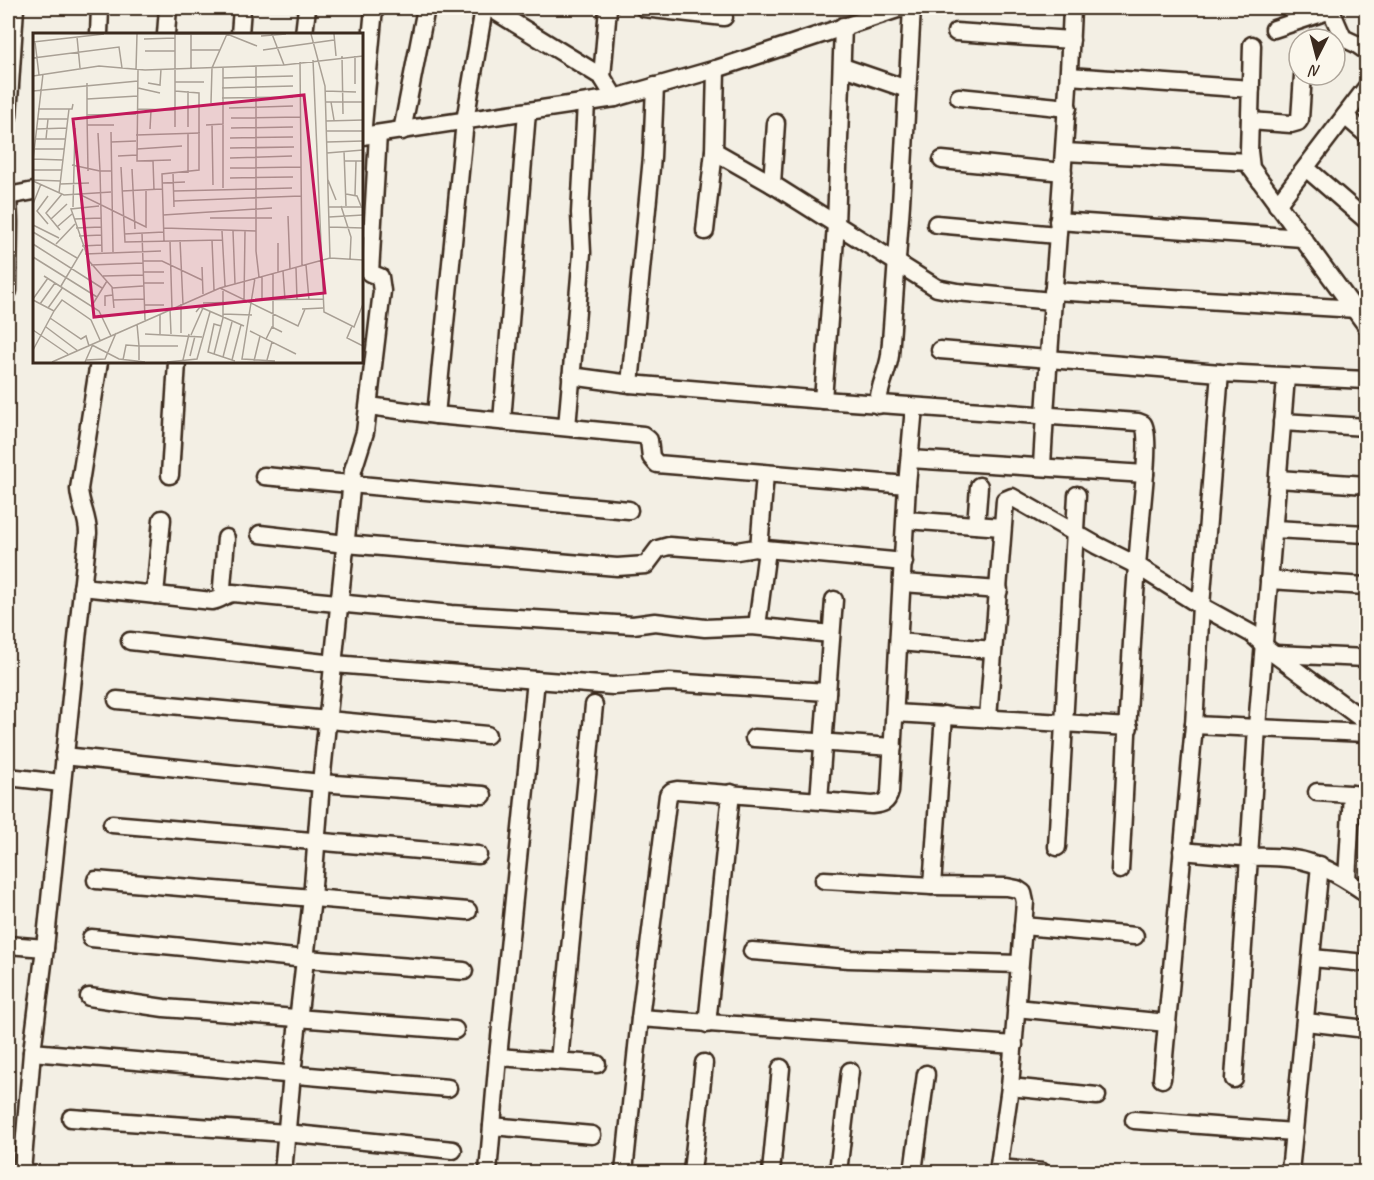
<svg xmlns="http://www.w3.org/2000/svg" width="1374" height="1180" font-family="Caveat,sans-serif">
	<rect width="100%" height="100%" fill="#f3efe4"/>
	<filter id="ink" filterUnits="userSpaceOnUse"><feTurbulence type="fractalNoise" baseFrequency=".0167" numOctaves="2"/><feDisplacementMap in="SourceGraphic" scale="12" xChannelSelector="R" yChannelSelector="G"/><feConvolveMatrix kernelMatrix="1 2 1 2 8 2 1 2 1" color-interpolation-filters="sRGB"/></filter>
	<g filter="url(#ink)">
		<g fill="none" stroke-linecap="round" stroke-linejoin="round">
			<!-- minor casing -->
			<g stroke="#3b2a1e" stroke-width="21">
				<g id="minor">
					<path d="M490 8 602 77 615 98"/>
					<path d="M644 8 724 17"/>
					<path d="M1330 8 1343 38 1356 44 1366 51"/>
					<path d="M1274 29 1331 10"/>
					<path d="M956 32 1071 40"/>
					<path d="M99 34 100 8"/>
					<path d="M166 34 168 8"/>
					<path d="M240 34 242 8"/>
					<path d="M304 34 307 8"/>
					<path d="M1252 45 1249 151 1251 168 1366 325"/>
					<path d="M843 67 907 89"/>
					<path d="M1069 76 1251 89"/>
					<path d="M602 77 608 8"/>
					<path d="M959 97 1068 108"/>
					<path d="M8 116 15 8"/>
					<path d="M1345 116 1366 134"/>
					<path d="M1250 121 1291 124 1298 122 1300 119 1303 75"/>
					<path d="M402 131 426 8"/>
					<path d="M362 136 615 98 716 69 901 8"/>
					<path d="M362 136 374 8"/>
					<path d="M714 151 772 184 937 288 957 292 1052 301"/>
					<path d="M1065 152 1249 162"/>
					<path d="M942 160 1063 172"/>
					<path d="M1306 168 1366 220"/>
					<path d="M772 184 776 123"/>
					<path d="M8 195 9 222 8 291"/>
					<path d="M8 196 34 191"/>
					<path d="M1277 205 1366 88"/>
					<path d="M1058 221 1302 238"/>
					<path d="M936 224 1057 235"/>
					<path d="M705 231 714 151 716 69"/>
					<path d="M1053 291 1357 309"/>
					<path d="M940 350 1220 373 1366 380"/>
					<path d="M571 376 630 384 823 400 1138 422 1143 424C1151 435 1142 501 1141 519 1130 635 1127 753 1120 870"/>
					<path d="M630 384 652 157 655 86"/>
					<path d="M823 400 836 225 843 26"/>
					<path d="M878 405C878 387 888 372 890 355L901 204 912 8"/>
					<path d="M369 406 436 415 643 435 649 440 651 457 657 464 907 485"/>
					<path d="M436 415 465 121 484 8"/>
					<path d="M502 421 527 112"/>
					<path d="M1282 422 1366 427"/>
					<path d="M567 427 582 253 580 213 586 103"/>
					<path d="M910 459 1145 474"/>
					<path d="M1042 466C1050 313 1066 161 1072 8"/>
					<path d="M170 475 177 362"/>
					<path d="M264 476 629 510"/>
					<path d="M1278 479 1366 485"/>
					<path d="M906 520 1002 527"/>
					<path d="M976 525 979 486"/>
					<path d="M1274 529 1366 534"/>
					<path d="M260 534 346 544 617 567 646 565 658 549 669 546 737 551 755 548 904 562"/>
					<path d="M759 549 765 474"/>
					<path d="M1269 580 1366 586"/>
					<path d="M903 583 999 590"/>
					<path d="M82 587 212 601C221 600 225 594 233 593L451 614 633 625 655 622 705 628 752 626 831 634"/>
					<path d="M155 595 162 519"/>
					<path d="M224 596 222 587 226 538"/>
					<path d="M757 626 767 550"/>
					<path d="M130 641 334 664 613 686 670 682 827 692"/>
					<path d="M899 642 993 650"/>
					<path d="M1275 654 1366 658"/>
					<path d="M117 700 487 735"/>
					<path d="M895 713 1129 727"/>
					<path d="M988 718 1005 500 1012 497 1096 545 1136 565 1201 606 1252 634 1269 650 1366 722"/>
					<path d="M1194 725 1366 733"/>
					<path d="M754 738 893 747"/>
					<path d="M64 756 321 783 483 795"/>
					<path d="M8 777 61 783"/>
					<path d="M1317 792 1366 795"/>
					<path d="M819 800 834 600"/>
					<path d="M112 824 478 855"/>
					<path d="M1057 847 1077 495"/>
					<path d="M1182 851 1249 857 1257 727 1286 377"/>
					<path d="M1347 879 1352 794"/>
					<path d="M96 880 468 911"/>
					<path d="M824 880 932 886 1007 887 1017 889 1023 893 1025 902 1010 1087 998 1172"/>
					<path d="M932 886 944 715"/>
					<path d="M1023 926 1135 936"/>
					<path d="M91 938 306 959 464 971"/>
					<path d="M8 945 45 948"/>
					<path d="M752 951 849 959 1019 964"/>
					<path d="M1312 958 1366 963"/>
					<path d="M89 997 164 1008 455 1030"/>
					<path d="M1016 1008 1167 1023"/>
					<path d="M640 1018 1014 1045"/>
					<path d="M1306 1022 1366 1029"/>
					<path d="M707 1024 731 793"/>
					<path d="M32 1052 448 1088"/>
					<path d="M498 1057 536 680"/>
					<path d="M559 1061 594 705"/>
					<path d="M1162 1079 1194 725 1201 606 1220 373"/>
					<path d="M1234 1079 1249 857C1302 855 1323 863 1366 893"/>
					<path d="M1010 1087 1097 1096"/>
					<path d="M71 1118 286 1133 453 1150"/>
					<path d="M1134 1120 1294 1132"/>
					<path d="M492 1126 592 1135"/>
					<path d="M999 1168 1042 1172"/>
					<path d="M22 1172 32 1052 45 948 88 533C88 517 80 505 79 489L99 362"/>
					<path d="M283 1172 292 1074 312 898 321 783 353 470 365 432 382 291 380 277 370 273 378 134"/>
					<path d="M488 1172 498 1057 597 1064"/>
					<path d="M624 1172 640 1018 668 795 672 791 677 790 872 805C883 804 887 803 890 792L907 485 914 407"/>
					<path d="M692 1172 704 1063"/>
					<path d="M771 1172 781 1068"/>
					<path d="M838 1172 850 1071"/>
					<path d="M913 1172 926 1074"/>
					<path d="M1290 1172 1320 865"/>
				</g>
			</g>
			<!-- minor -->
			<use href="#minor" stroke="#fbf7ec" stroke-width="16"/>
		</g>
	</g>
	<!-- overview -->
	<g transform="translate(33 33)">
		<rect width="330" height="330" fill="#f3efe4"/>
		<path fill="none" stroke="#a9a095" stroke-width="1.5" d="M142 1H194L224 13M158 1V35M239 1 251 32M278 1 292 53 297 225M301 1 303 23M228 3 253 1M44 4 47 35M111 6 142 5M0 9 71 1M2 9 6 42M158 17H187M230 17 301 7M112 18H142M309 23 310 81M322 23V51M0 25 86 14 89 35M280 27 291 279 321 294 330 271M267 29 269 233M223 33V218L226 244M103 37 104 1M105 37 104 128 138 127M0 43 66 33 112 37 251 32 330 23M190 45 260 43M142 49H171M54 50V82L103 81M115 50 127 52 128 36M105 55 127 60M189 55 260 53M0 58 105 48M292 58 323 59M189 65 260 64M54 66 105 63M292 69H330M298 69 301 87M178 70 179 35 194 1M196 75 260 73M5 76H39L40 71M104 76 142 77M54 82 55 138M198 85 268 84M4 86H35M293 88 330 87M179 91 180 152M190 91V155M54 92H81M173 92 190 91V34M142 94V1M155 94V58M198 95 260 94M3 96 34 95M117 96 118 77M293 98H330M78 99 80 219M155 100V140M103 102 167 100M197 105 260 104M2 106H32M13 106 15 86M78 109 103 108M294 109 330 108M197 115 261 114M1 116H31M104 116 149 113M311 118 313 173M294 120 330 117M85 123 104 122M197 125 259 123M0 126 30 127M0 127 10 41M120 128 121 157M311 128H330M39 132 67 138 65 100M88 134 92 209 189 207M197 135 268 134M99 136 102 196M0 137H29M140 140 141 174M197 145 260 144M1 147 28 148M295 147 303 167M0 148 31 162 46 161 113 194V157M129 150 152 149M27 151 56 150M89 158 129 156M141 158 259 155M26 160 36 76M47 161 78 159M313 161 324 163 328 173M322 162 323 128M15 163 4 178 15 191M141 168 268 163M0 171 8 151M66 173 38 176 56 228 79 254 81 275M308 173 318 204 317 226M40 174 42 95M296 174H330M130 182 239 175M255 183 257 236M296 184 330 182M177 185H239M18 186 34 171M41 186 68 185M0 192 26 205M24 194 39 181M296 194 330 195M43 195 68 194M131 195 223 198M27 197 13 180 29 161M189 198 192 253M200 198 202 251M0 199 44 225M109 200 112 287M91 201 131 199M46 203 69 202M147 207 150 271M179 207 181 257M131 208 129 141 166 137V60L142 58M137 208 139 276M0 211 69 255M23 211 42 191M49 213 69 212M69 219 67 138H78M52 221 128 218M0 224 64 264M110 228H129L169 247M58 232 110 230M273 232 276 267M169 234 170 261M263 235 264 267M250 238 252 267M110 239H131M245 239V210M11 243 66 278 78 303M70 243 110 242M229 244V267M222 245 209 326 242 328M110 250H131M28 253 50 216M79 255 110 253M187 255 265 293 272 276M0 266 15 245M0 267 21 278 29 267 58 287 67 307M80 267 111 266M220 267 290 266M211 268 212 198M170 270 214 269M7 271 22 250M111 272H131M72 273V263L80 262M58 274 74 248M15 275 30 254M137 276 138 301M269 276 290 275M163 279 167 274 211 293M127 281V301M190 281 219 282M17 285 48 306 53 303 56 313M199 289 190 324 202 328M104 291 106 313H145M188 293 181 291 175 319 190 324M319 293 314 305 330 313M13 294 45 318M240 294V241M0 297 35 321M217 298 263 321M148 300V271M112 301 169 304M158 302 170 275M233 306 239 294 249 299M59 312 86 326 112 329M0 317 21 278M181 321 190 285V258M157 323 162 303M53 327 72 326 83 300M90 327 93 312 106 313V327M150 327 156 301M199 327 208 292M234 327 239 309M221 328 227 303M19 329 187 255 297 225 330 227M52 329 60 311M134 329 164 326 177 279"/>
		<path fill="#c2185b" fill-opacity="0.15" stroke="#c2185b" stroke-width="3" d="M271 62 292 260 61 284 40 86Z"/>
		<rect width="330" height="330" fill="none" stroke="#3b2a1e" stroke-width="3"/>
	</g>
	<!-- margin -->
	<rect width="1374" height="1180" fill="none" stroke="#fbf7ec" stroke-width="30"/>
	<rect x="15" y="15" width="1344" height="1150" fill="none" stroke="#3b2a1e" stroke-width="2" filter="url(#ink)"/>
	<!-- north arrow -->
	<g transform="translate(1317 57) rotate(186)"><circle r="28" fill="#fbf7ec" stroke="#aea59a" stroke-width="1.5"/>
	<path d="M0-4.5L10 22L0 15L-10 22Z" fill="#3b2a1e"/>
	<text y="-9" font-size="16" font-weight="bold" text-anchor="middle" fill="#3b2a1e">N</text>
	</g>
</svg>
